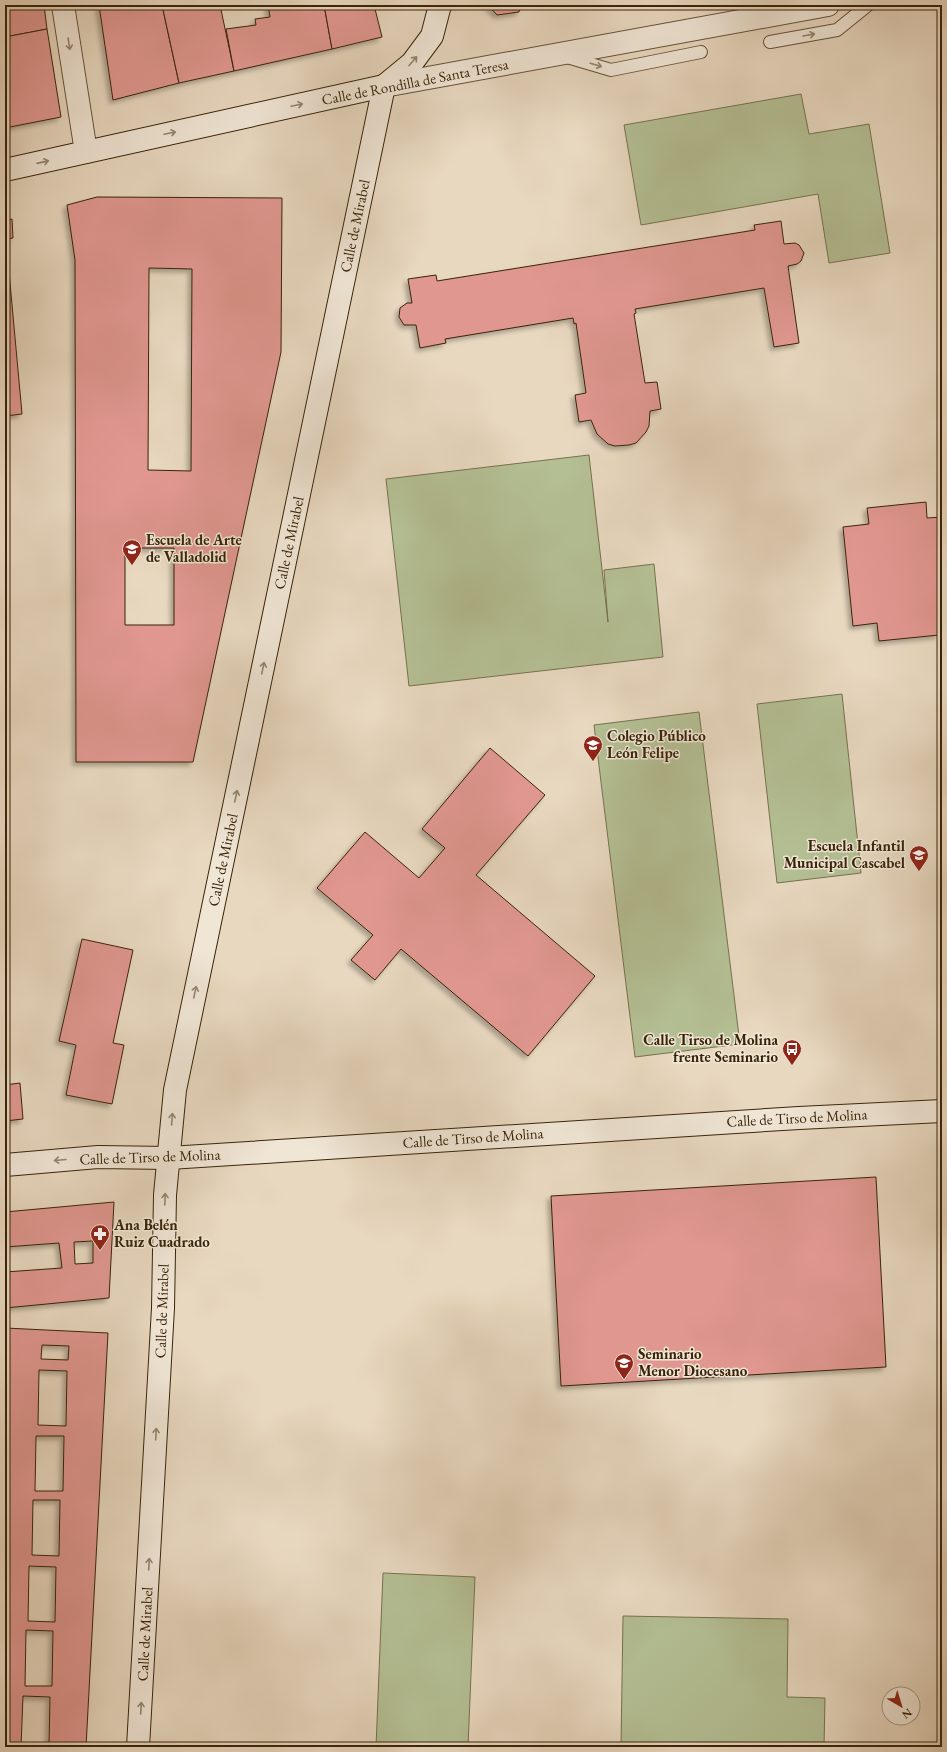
<svg xmlns="http://www.w3.org/2000/svg" width="947" height="1752" font-family="'EB Garamond',serif">
	<defs>
		<filter id="shadow"><feDropShadow dx="-3.5" dy="3.5" stdDeviation="2" flood-color="#0004"/></filter>
	</defs>
	<rect width="100%" height="100%" fill="#e8d8c0"/>
	<filter id="stains"><feTurbulence type="fractalNoise" baseFrequency=".005" numOctaves="4"/><feColorMatrix values="0 0 0 0 .2 0 0 0 0 .09 0 0 0 0 .02 0 0 0 .5 -.17"/></filter>
	<radialGradient id="worn" r=".72"><stop offset=".6" stop-color="#630" stop-opacity="0"/><stop offset="1" stop-color="#630" stop-opacity=".3"/></radialGradient>
	<!-- green -->
	<g fill="#b4bf94" stroke="#76724e">
		<path d="M801 94 809 134 869 124 890 253 829 263 818 194 641 225 624 125Z"/>
		<path d="M589 455 608 622 604 570 654 564 663 657 409 686 386 479Z"/>
		<path d="M842 694 861 873 777 883 757 704Z"/>
		<path d="M699 712 740 1044 635 1057 594 725Z"/>
		<path d="M383 1573 475 1577 468 1747H376Z"/>
		<path d="M623 1616 788 1619 787 1697 825 1698 824 1747H621Z"/>
	</g>
	<!-- building -->
	<g fill="#e09790" stroke="#392408" fill-rule="evenodd" filter="url(#shadow)">
		<path d="M5 5H44L47 29 5 37Z"/>
		<path d="M99 5H162L179 83 113 100Z"/>
		<path d="M162 5H220L234 71 179 83Z"/>
		<path d="M268 5H324L332 49 234 71 226 29 256 25 255 19 270 17Z"/>
		<path d="M324 5H374L382 37 332 49Z"/>
		<path d="M488 5H521L519 12 497 15Z"/>
		<path d="M47 29 61 117 5 128V37Z"/>
		<path d="M97 197 282 198 281 352 193 762H76L75 260 67 205ZM149 268 192 269 191 471 148 470ZM125 548H174V625H125Z"/>
		<path d="M12 219 13 238 6 239 22 414 5 416V221Z"/>
		<path d="M781 221 784 244 795 243 799 245 804 253 801 261 797 264 788 266 799 343 774 347 764 288 635 309 636 313 634 314 645 383 657 382 661 409 650 411 649 426 646 432 636 443 629 445 615 446 608 444 597 434 591 420 579 422 575 395 586 393 576 323 574 324 573 318 445 339 446 343 420 348 416 325H404L399 317 400 308 407 303H412L408 279 436 275 437 281 755 230 754 225Z"/>
		<path d="M926 502 927 518 942 517V618H938L939 635 879 641 877 623 853 626 843 527 869 524 867 508Z"/>
		<path d="M490 748 545 795 476 875 595 976 528 1056 401 949 375 980 351 960 373 935 317 888 365 832 419 878 445 848 422 829Z"/>
		<path d="M82 939 133 950 113 1043 124 1045 112 1104 66 1095 76 1045 59 1041Z"/>
		<path d="M20 1083 23 1119 5 1121V1085Z"/>
		<path d="M876 1177 886 1367 561 1386 551 1196Z"/>
		<path d="M114 1202 109 1298 5 1308V1272L62 1268 59 1243 5 1247V1212ZM93 1241V1263L75 1264 74 1242Z"/>
		<path d="M5 1328 108 1333 86 1747H49L50 1697 23 1696 21 1747H5ZM42 1345 69 1346 68 1360 41 1359ZM39 1370 67 1371 66 1426 38 1425ZM36 1436H64L63 1491H35ZM33 1500H60L59 1556 32 1555ZM29 1566 56 1567 55 1622 28 1621ZM26 1630 53 1631 52 1686H25Z"/>
	</g>
	<g fill="none" stroke-linecap="round" stroke-linejoin="round">
		<!-- lane casing -->
		<g stroke="#655136" stroke-width="14">
			<g id="lane">
				<path d="M770 42 837 30 868 5"/>
				<path d="M567 57 611 70 701 52"/>
			</g>
		</g>
		<!-- street casing -->
		<g stroke="#655136" stroke-width="24">
			<g id="street">
				<path d="M63 5 86 152"/>
				<path d="M384 86 828 5"/>
			</g>
		</g>
		<!-- secondary casing -->
		<g stroke="#392408" stroke-width="24">
			<g id="secondary">
				<path d="M5 170 384 86"/>
				<path d="M5 1165 98 1157 169 1158 799 1118 942 1111"/>
				<path d="M138 1747 163 1308 165 1195 175 1090 384 86 412 63 432 36 440 5"/>
			</g>
		</g>
		<!-- lane -->
		<use href="#lane" stroke="#f0e6d6" stroke-width="12"/>
		<!-- street -->
		<use href="#street" stroke="#f0e6d6" stroke-width="22"/>
		<!-- secondary -->
		<use href="#secondary" stroke="#f0e6d6" stroke-width="22"/>
	</g>
	<!-- one-way arrows -->
	<defs><path id="oneway-shaft" d="M-6 0H5M1.5-3L5.5 0L1.5 3" fill="none" stroke-width="1.6" stroke-linecap="round" stroke-linejoin="round"/></defs>
	<g stroke="#94856f">
		<use href="#oneway-shaft" transform="translate(809 35) rotate(-10)"/>
		<use href="#oneway-shaft" transform="translate(69 44) rotate(81)"/>
		<use href="#oneway-shaft" transform="translate(413 61) rotate(-49)"/>
		<use href="#oneway-shaft" transform="translate(596 65) rotate(16)"/>
		<use href="#oneway-shaft" transform="translate(297 105) rotate(-12)"/>
		<use href="#oneway-shaft" transform="translate(170 133) rotate(-12)"/>
		<use href="#oneway-shaft" transform="translate(43 162) rotate(-13)"/>
		<use href="#oneway-shaft" transform="translate(263 668) rotate(-78)"/>
		<use href="#oneway-shaft" transform="translate(236 796) rotate(-78)"/>
		<use href="#oneway-shaft" transform="translate(195 992) rotate(-78)"/>
		<use href="#oneway-shaft" transform="translate(172 1119) rotate(-86)"/>
		<use href="#oneway-shaft" transform="translate(60 1160) rotate(175)"/>
		<use href="#oneway-shaft" transform="translate(165 1199) rotate(-88)"/>
		<use href="#oneway-shaft" transform="translate(156 1434) rotate(-87)"/>
		<use href="#oneway-shaft" transform="translate(149 1564) rotate(-87)"/>
		<use href="#oneway-shaft" transform="translate(141 1708) rotate(-87)"/>
	</g>
	<!-- icons -->
	<defs>
		<g id="university-pin" transform="scale(1)"><path d="M0 17L-7.5 6A9.5 9.5 0 1 1 7.5 6Z" fill="#8f2418" stroke="#f0e6d6"/><path d="M0-5L7-2L0 1L-7-2ZM-4 1L0 2.5L4 1V4Q0 6-4 4Z" fill="#fff"/></g>
		<g id="school-pin" transform="scale(1)"><path d="M0 17L-7.5 6A9.5 9.5 0 1 1 7.5 6Z" fill="#8f2418" stroke="#f0e6d6"/><path d="M0-5L7-2L0 1L-7-2ZM-4 1L0 2.5L4 1V4Q0 6-4 4Z" fill="#fff"/></g>
		<g id="bus-pin" transform="scale(1)"><path d="M0 17L-7.5 6A9.5 9.5 0 1 1 7.5 6Z" fill="#8f2418" stroke="#f0e6d6"/><path d="M-5-6H5V4H4V6H2V4H-2V6H-4V4H-5ZM-3.5-4V0h7V-4ZM-3.5 1.2v1.5H-2V1.2ZM2 1.2v1.5H3.5V1.2Z" fill="#fff"/></g>
		<g id="pharmacy-pin" transform="scale(1)"><path d="M0 17L-7.5 6A9.5 9.5 0 1 1 7.5 6Z" fill="#8f2418" stroke="#f0e6d6"/><path d="M-2-6h4v4h4v4h-4v4h-4v-4h-4v-4h4Z" fill="#fff"/></g>
	</defs>
	<g fill-rule="evenodd">
		<use href="#university-pin" x="132" y="549"/>
		<use href="#school-pin" x="593" y="745"/>
		<use href="#school-pin" x="919" y="855"/>
		<use href="#bus-pin" x="792" y="1049"/>
		<use href="#pharmacy-pin" x="100" y="1234"/>
		<use href="#school-pin" x="624" y="1363"/>
	</g>
	<g text-anchor="middle" stroke-width="3" stroke-linejoin="round" paint-order="stroke">
		<!-- street labels -->
		<g font-size="15" fill="#392408" stroke="#f0e6d6">
			<text transform="translate(415 82) rotate(-11)" y="5">Calle de Rondilla de Santa Teresa</text>
			<text transform="translate(355 226) rotate(-78)" y="5">Calle de Mirabel</text>
			<text transform="translate(289 543) rotate(-78)" y="5">Calle de Mirabel</text>
			<text transform="translate(223 860) rotate(-78)" y="5">Calle de Mirabel</text>
			<text transform="translate(797 1118) rotate(-3)" y="5">Calle de Tirso de Molina</text>
			<text transform="translate(473 1138) rotate(-4)" y="5">Calle de Tirso de Molina</text>
			<text transform="translate(150 1157) rotate(-2)" y="5">Calle de Tirso de Molina</text>
			<text transform="translate(162 1311) rotate(-88)" y="5">Calle de Mirabel</text>
			<text transform="translate(145 1634) rotate(-87)" y="5">Calle de Mirabel</text>
		</g>
		<!-- poi labels -->
		<g font-size="15" font-weight="bold" fill="#392408" stroke="#f0e6d6" text-anchor="start">
			<text x="146" y="545">Escuela de Arte<tspan x="146" dy="17">de Valladolid</tspan></text>
			<text x="607" y="741">Colegio Público<tspan x="607" dy="17">León Felipe</tspan></text>
			<text x="905" y="851" text-anchor="end">Escuela Infantil<tspan x="905" dy="17">Municipal Cascabel</tspan></text>
			<text x="778" y="1045" text-anchor="end">Calle Tirso de Molina<tspan x="778" dy="17">frente Seminario</tspan></text>
			<text x="114" y="1230">Ana Belén<tspan x="114" dy="17">Ruiz Cuadrado</tspan></text>
			<text x="638" y="1359">Seminario<tspan x="638" dy="17">Menor Diocesano</tspan></text>
		</g>
	</g>
	<!-- margin -->
	<rect width="947" height="1752" fill="none" stroke="#e8d8c0" stroke-width="20"/>
	<rect x="6" y="6" width="935" height="1740" fill="none" stroke="#392408" stroke-width="2"/>
	<rect x="10" y="10" width="927" height="1732" fill="none" stroke="#392408"/>
	<!-- north arrow -->
	<g transform="translate(901 1706) rotate(142)"><circle r="19" fill="#f0e6d6" stroke="#a79884"/>
	<path d="M0-3L7 15L0 10L-7 15Z" fill="#8f2418"/>
	<text y="-6" font-size="11" font-weight="bold" text-anchor="middle" fill="#392408">N</text>
	</g>
	<rect width="100%" height="100%" filter="url(#stains)"/>
	<rect width="100%" height="100%" fill="url(#worn)"/>
</svg>
